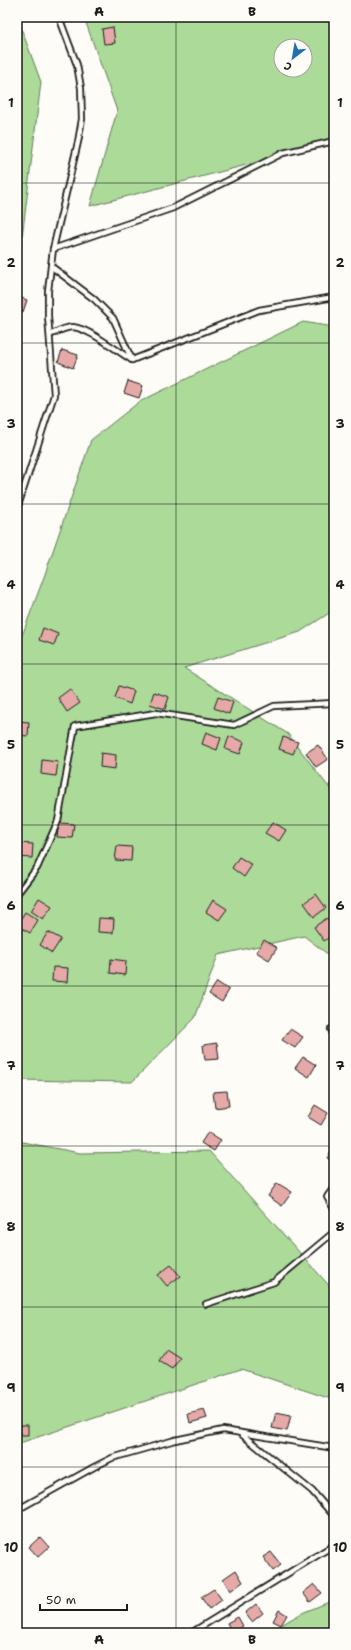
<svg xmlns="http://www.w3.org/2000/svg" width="351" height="1650" font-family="'Shantell Sans',sans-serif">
	<rect width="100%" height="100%" fill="#fdfcf7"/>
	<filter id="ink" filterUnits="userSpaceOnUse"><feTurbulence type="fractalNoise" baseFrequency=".025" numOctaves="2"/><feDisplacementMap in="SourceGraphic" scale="8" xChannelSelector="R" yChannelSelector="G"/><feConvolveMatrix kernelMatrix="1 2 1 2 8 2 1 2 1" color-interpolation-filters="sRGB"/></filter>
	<g filter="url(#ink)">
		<!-- green -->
		<g fill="#abda99" stroke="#647b5a" fill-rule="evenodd">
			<path d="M17 17 41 82 17 279Z"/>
			<path d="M84 17H334V142L90 206 117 111ZM281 46H305V70H281Z"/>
			<path d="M303 322 334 327V610L300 632 184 668 288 734 334 794V959L304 936 218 955 195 1018 132 1082 17 1080V649L44 577 91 440 139 402Z"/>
			<path d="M17 1141 80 1153 209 1151 334 1291V1400L241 1369 17 1444Z"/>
			<path d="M334 1600V1633H267L302 1613Z"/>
		</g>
		<!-- building -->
		<g fill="#e5aaa7" stroke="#1c1c1c">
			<path d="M113 27 115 43 104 44 102 29Z"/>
			<path d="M17 296 27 300 23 312 17 310Z"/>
			<path d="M62 350 78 355 73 368 58 362Z"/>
			<path d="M128 381 143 386 139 398 124 393Z"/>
			<path d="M43 628 58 634 54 645 39 640Z"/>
			<path d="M119 686 134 691 130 704 115 698Z"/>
			<path d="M70 689 80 703 67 712 58 698Z"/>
			<path d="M154 692 169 697 165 709 150 704Z"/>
			<path d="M218 697 233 702 229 714 214 708Z"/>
			<path d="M17 721 29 722 28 736 17 735Z"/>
			<path d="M206 732 221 738 217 750 202 744Z"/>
			<path d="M229 736 244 742 240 754 225 749Z"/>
			<path d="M283 737 298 742 293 754 279 749Z"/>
			<path d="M318 745 328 759 316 767 306 753Z"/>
			<path d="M101 753 116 755 115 769 100 767Z"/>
			<path d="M42 760 58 762 56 776 41 774Z"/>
			<path d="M334 782V793L329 785Z"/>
			<path d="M273 822 286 830 279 841 265 833Z"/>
			<path d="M59 823 74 824 72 838 57 837Z"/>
			<path d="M17 843 33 844 32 858 17 857Z"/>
			<path d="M117 846 132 847 131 861 115 860Z"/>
			<path d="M239 857 252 865 244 877 232 868Z"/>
			<path d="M316 894 326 908 314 917 304 903Z"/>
			<path d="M39 898 52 906 43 919 31 911Z"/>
			<path d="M213 900 227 909 219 920 206 912Z"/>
			<path d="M25 912 38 920 30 933 17 925Z"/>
			<path d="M99 918 114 919 113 933 98 932Z"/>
			<path d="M327 918 334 929V934L324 941 314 927Z"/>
			<path d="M48 932 61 939 52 953 40 945Z"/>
			<path d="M264 940 277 948 269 960 256 952Z"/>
			<path d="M111 959 126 961 125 975 110 973Z"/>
			<path d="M53 967 68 968 67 982 52 981Z"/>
			<path d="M217 982 229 990 222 1002 209 994Z"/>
			<path d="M290 1029 303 1037 295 1048 282 1040Z"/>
			<path d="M217 1043 219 1059 205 1060 203 1045Z"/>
			<path d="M303 1057 316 1065 309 1077 295 1068Z"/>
			<path d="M227 1091 229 1106 215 1108 213 1092Z"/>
			<path d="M315 1105 328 1113 321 1125 308 1117Z"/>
			<path d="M208 1132 221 1140 214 1151 201 1143Z"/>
			<path d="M334 1147V1162L327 1158Z"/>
			<path d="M277 1183 292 1192 282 1206 268 1196Z"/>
			<path d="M171 1265 180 1276 167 1286 158 1275Z"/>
			<path d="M166 1349 180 1358 172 1369 159 1361Z"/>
			<path d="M204 1410 207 1418 190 1423 188 1414Z"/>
			<path d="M276 1412 291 1415 287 1431 272 1428Z"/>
			<path d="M21 1425H28V1435H20Z"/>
			<path d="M40 1537 49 1547 38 1557 29 1547Z"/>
			<path d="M271 1552 281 1565 273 1571 263 1557Z"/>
			<path d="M236 1570 243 1582 230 1591 223 1579Z"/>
			<path d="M314 1584 322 1593 310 1602 303 1593Z"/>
			<path d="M214 1589 222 1600 209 1609 201 1597Z"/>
			<path d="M256 1604 263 1613 252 1622 245 1613Z"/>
			<path d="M279 1610 287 1615 281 1625 273 1621Z"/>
			<path d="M238 1617 243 1626 232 1632 227 1623Z"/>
		</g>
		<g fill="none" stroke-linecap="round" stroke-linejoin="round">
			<!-- service casing -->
			<g stroke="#1c1c1c" stroke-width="8">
				<g id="service">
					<path d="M53 249 173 208 283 153 334 141"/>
					<path d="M52 267 94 299 113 318 132 360 259 310 334 297"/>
					<path d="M50 335C56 332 65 327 73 327 90 329 117 351 132 360"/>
					<path d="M17 509 54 395 48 316V291L53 249 78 142 82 119 81 88 77 65 59 17"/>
					<path d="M17 894 37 868 58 821 75 726 156 713 234 725 274 706 334 703"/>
					<path d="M331 1029 334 1037"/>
					<path d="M334 1187 327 1197 334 1209"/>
					<path d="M206 1304 274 1282 334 1232"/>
					<path d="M240 1433 312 1491 334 1516"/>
					<path d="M17 1510 94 1467 112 1458 175 1440 223 1430 334 1448"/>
					<path d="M191 1633 334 1545"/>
				</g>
			</g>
			<!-- service -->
			<use href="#service" stroke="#fdfcf7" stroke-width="4.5"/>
		</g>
	</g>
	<!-- grid -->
	<path fill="none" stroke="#1c1c1c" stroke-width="1" stroke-opacity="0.55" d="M176 17V1633M17 183H334M17 343H334M17 504H334M17 664H334M17 825H334M17 986H334M17 1146H334M17 1307H334M17 1467H334"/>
	<!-- margin -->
	<rect width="351" height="1650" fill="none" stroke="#fdfcf7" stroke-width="44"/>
	<!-- north arrow -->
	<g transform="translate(293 58) rotate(211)"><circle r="19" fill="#fdfcf7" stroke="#a3a29f"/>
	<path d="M0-3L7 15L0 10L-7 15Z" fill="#1f6fb2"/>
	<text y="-6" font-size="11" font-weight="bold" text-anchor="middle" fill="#1c1c1c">С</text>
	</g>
	<!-- scale -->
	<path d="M40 1604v6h87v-6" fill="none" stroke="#1c1c1c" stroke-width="2"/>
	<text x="46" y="1604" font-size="12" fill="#1c1c1c" stroke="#fdfcf7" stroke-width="3" paint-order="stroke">50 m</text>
	<rect x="22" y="22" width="307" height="1606" fill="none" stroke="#1c1c1c" stroke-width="1.5"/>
	<g font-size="13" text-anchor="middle" font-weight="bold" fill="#1c1c1c">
		<text x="99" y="16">A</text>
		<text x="252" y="16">B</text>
		<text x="11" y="107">1</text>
		<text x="340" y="107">1</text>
		<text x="11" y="267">2</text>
		<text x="340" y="267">2</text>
		<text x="11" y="428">3</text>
		<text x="340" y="428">3</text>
		<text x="11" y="589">4</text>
		<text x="340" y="589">4</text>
		<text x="11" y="749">5</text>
		<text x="340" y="749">5</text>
		<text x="11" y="910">6</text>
		<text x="340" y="910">6</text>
		<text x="11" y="1070">7</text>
		<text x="340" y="1070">7</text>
		<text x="11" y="1231">8</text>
		<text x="340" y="1231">8</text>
		<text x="11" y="1392">9</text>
		<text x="340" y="1392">9</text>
		<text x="11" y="1552">10</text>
		<text x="340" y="1552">10</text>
		<text x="99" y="1644">A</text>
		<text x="252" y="1644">B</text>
	</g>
</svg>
